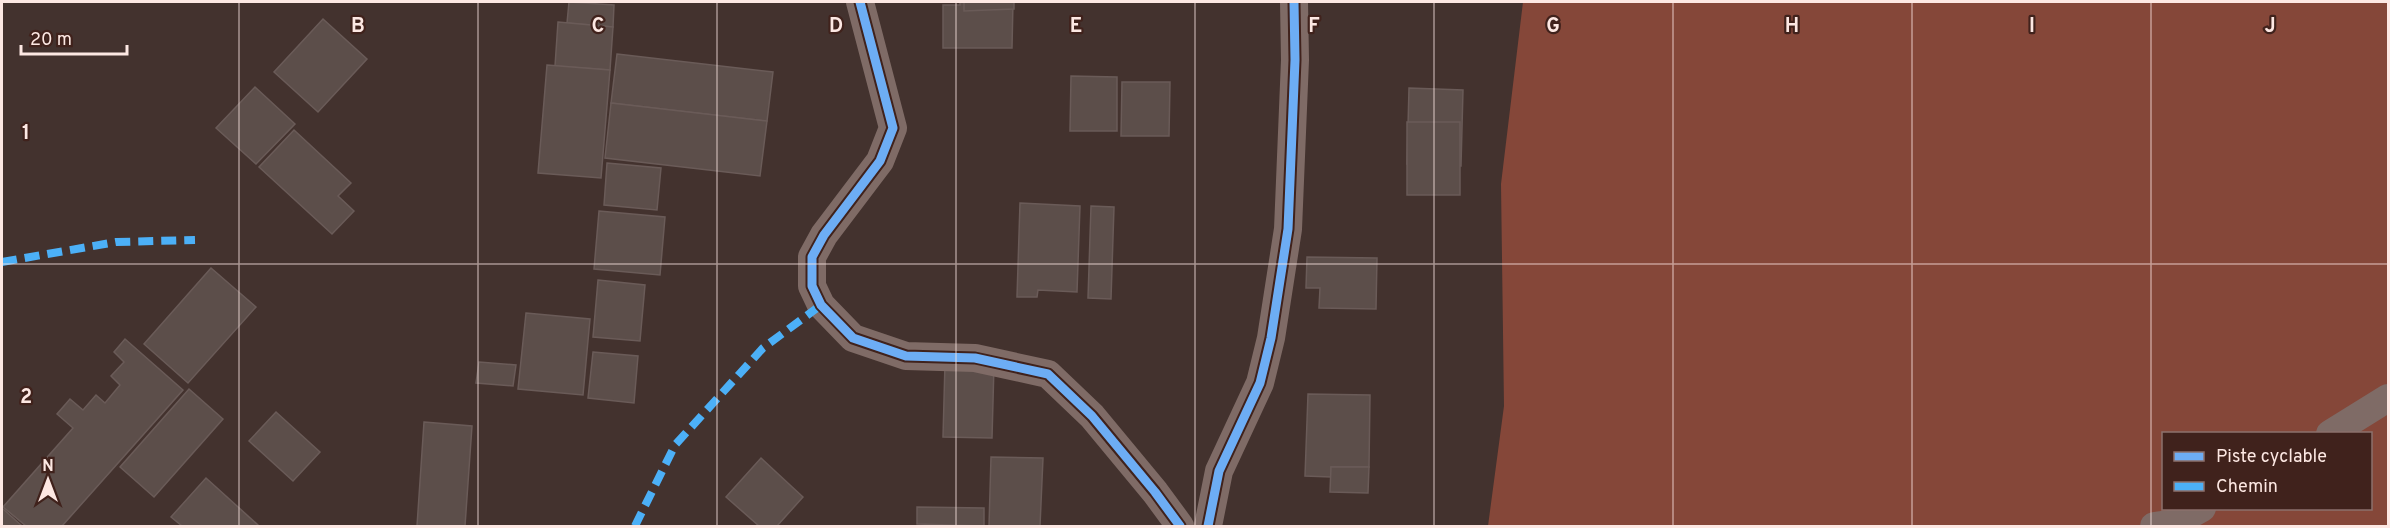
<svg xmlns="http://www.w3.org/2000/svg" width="2390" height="528" font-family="Overpass,sans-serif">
	<rect width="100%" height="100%" fill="#43322e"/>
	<!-- green -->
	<path fill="#854739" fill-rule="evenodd" d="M1523 2H2388V526H1488L1504 406 1501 184ZM2164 434H2370V508H2164Z"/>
	<!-- building -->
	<g fill="#5c4e4a" stroke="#6a5b58" stroke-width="1.5">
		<path d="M569 2 614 5 613 27 567 23Z"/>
		<path d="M960 2H1013L1012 48H943V5H960Z"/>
		<path d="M964 2H1014V9L964 11Z"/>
		<path d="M323 19 367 59 318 112 274 72Z"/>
		<path d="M558 22 613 27 610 70 555 66Z"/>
		<path d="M617 54 773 72 767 121 611 103Z"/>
		<path d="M547 65 610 70 601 178 538 173Z"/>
		<path d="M1071 76 1117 77V131H1070Z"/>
		<path d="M1122 82H1170L1169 136H1121Z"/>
		<path d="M255 87 295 124 256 164 216 128Z"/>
		<path d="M1409 88 1463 90 1461 166 1407 164Z"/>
		<path d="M611 103 767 121 760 176 605 158Z"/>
		<rect x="1407" y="122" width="53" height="73"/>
		<path d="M294 130 351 183 338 196 354 211 332 234 259 167Z"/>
		<path d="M607 163 661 168 657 210 604 205Z"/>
		<path d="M1020 203 1080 206 1077 292 1038 290 1037 297H1017Z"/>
		<path d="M1091 206 1114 207 1111 299 1088 298Z"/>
		<path d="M599 211 665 217 660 275 594 269Z"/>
		<path d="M1307 257 1377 258 1376 309 1319 308 1320 288H1306Z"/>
		<path d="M211 268 256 307 188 383 144 344Z"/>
		<path d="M598 280 645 285 640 341 593 337Z"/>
		<path d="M526 313 590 319 583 395 518 389Z"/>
		<path d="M125 339 183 390 62 526H26L3 507 73 428 57 414 70 399 83 410 96 395 105 403 120 385 111 376 124 362 114 352Z"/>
		<path d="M593 352 638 356 634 403 588 398Z"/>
		<path d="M479 362 516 365 513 386 476 383Z"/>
		<path d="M945 363 994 365 992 438 943 437Z"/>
		<path d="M189 389 223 419 154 497 120 467Z"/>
		<path d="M1308 394 1370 395 1369 467H1331V477L1305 476Z"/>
		<path d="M276 412 320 452 293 481 249 441Z"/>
		<path d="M424 422 472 426 465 526H417Z"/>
		<path d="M991 457 1043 458 1040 526H989Z"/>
		<path d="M761 458 803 497 777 526H759L726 497Z"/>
		<path d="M1331 467H1369L1368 493 1330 492Z"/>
		<path d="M206 478 258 525 257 526H182L171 517Z"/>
		<path d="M917 507 984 508V526L917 524Z"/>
		<path d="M2 508 22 526H2Z"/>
	</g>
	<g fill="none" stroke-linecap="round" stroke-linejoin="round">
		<!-- minor -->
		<g stroke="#7f6b66" stroke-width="28">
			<path d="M860 2 893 128 880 161 824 235 812 257V286L821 305 853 338 906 356 975 358 1048 374 1092 416 1155 492 1180 526"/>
			<path d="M2330 434 2388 398"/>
			<path d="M1208 526 1219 471 1260 383 1271 338 1288 229 1295 60 1294 2"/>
			<path d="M2154 526 2175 523 2202 508"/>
		</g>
		<!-- quiet -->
		<g stroke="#4cb0f7" stroke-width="8" stroke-dasharray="15 8" stroke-linecap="butt">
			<path d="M2 262 116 242 195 240"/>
			<path d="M635 526 675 445 763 348 821 305"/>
		</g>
		<!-- cycleway casing -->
		<g stroke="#40221c" stroke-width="13">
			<g id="cycleway">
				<path d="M860 2 893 128 880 161 824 235 812 257V286L821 305 853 338 906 356 975 358 1048 374 1092 416 1155 492 1180 526"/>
				<path d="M1208 526 1219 471 1260 383 1271 338 1288 229 1295 60 1294 2"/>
			</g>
		</g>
		<!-- cycleway -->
		<use href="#cycleway" stroke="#6dadf4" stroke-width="9"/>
	</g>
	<!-- grid -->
	<path fill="none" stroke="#fde8e3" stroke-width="1.5" stroke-opacity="0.55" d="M239 2V526M478 2V526M717 2V526M956 2V526M1195 2V526M1434 2V526M1673 2V526M1912 2V526M2151 2V526M2 264H2388"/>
	<g font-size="20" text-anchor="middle" font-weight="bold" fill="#fde8e3" stroke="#40221c" stroke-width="4.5" stroke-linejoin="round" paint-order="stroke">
		<text x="358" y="32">B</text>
		<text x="598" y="32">C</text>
		<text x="836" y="32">D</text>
		<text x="1076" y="32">E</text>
		<text x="1314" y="32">F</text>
		<text x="1553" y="32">G</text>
		<text x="1792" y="32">H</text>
		<text x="2032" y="32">I</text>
		<text x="2270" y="32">J</text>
		<text x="26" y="139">1</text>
		<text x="26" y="403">2</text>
	</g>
	<!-- border -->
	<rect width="2390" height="528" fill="none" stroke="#fde8e3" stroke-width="6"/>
	<!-- legend -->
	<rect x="2162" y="432" width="210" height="78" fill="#40221c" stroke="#8c716c" stroke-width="1.5"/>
	<rect x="2174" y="452" width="30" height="9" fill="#6dadf4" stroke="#8c716c" stroke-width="1.5"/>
	<text x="2216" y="462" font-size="18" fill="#fde8e3">Piste cyclable</text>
	<rect x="2174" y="482" width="30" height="9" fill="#4cb0f7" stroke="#8c716c" stroke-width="1.5"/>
	<text x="2216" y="492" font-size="18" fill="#fde8e3">Chemin</text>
	<!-- north arrow -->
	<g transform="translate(48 480)" stroke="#40221c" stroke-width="4.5" paint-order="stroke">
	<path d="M0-4.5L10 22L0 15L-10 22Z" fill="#fde8e3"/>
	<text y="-9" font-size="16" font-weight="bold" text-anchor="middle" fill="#fde8e3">N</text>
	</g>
	<!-- scale -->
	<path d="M21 45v9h106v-9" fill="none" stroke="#fde8e3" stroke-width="3"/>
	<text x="30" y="45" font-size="18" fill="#fde8e3" stroke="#40221c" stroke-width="4.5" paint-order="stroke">20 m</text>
</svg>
